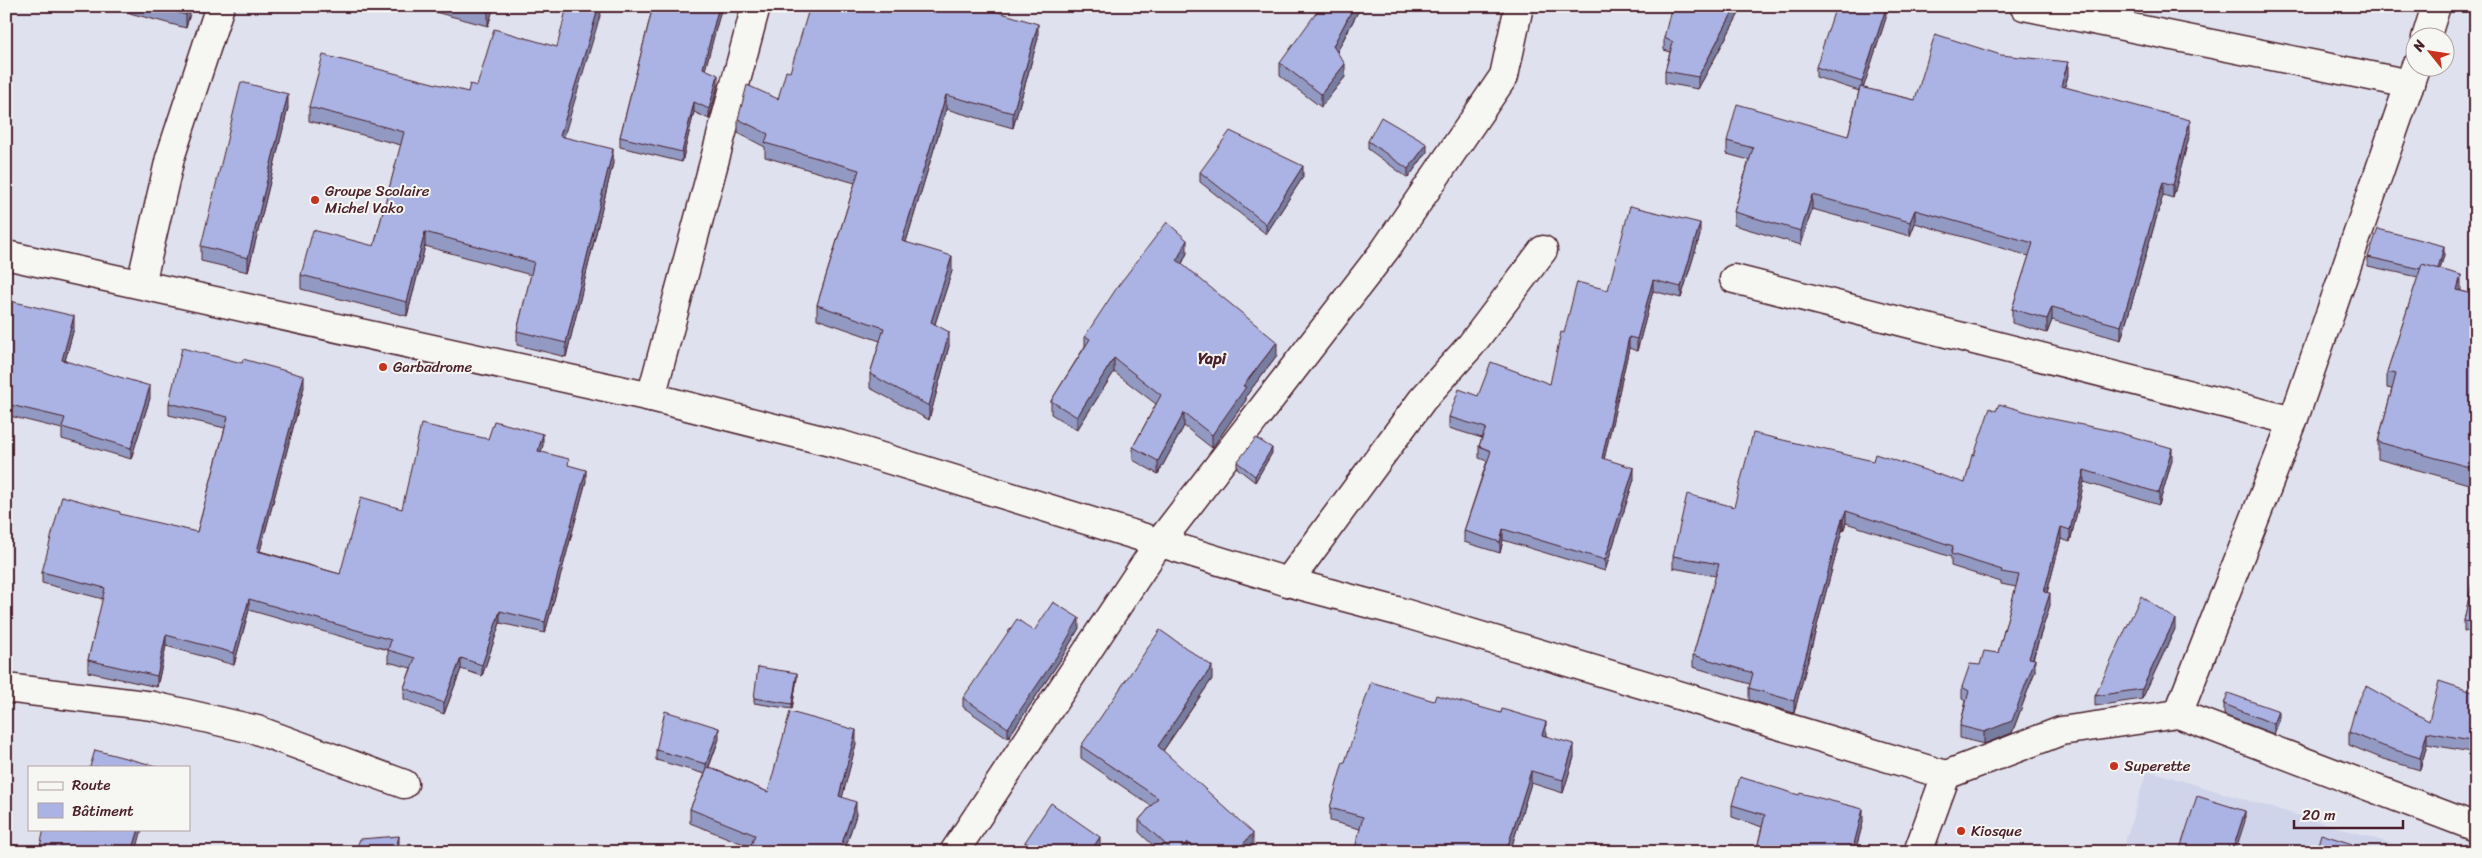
<svg xmlns="http://www.w3.org/2000/svg" width="2482" height="858" font-family="Sriracha,sans-serif">
	<rect width="100%" height="100%" fill="#dfe2ee"/>
	<filter id="ink" filterUnits="userSpaceOnUse"><feTurbulence type="fractalNoise" baseFrequency=".02" numOctaves="2"/><feDisplacementMap in="SourceGraphic" scale="10" xChannelSelector="R" yChannelSelector="G"/><feConvolveMatrix kernelMatrix="1 2 1 2 8 2 1 2 1" color-interpolation-filters="sRGB"/></filter>
	<g filter="url(#ink)">
		<!-- built -->
		<path fill="#cfd4eb" d="M2147 770 2410 849 2409 852H2122Z"/>
		<g fill="none" stroke-linecap="round" stroke-linejoin="round">
			<!-- minor casing -->
			<g stroke="#4a1f2b" stroke-width="31">
				<g id="minor">
					<path d="M2024 6 2410 84"/>
					<path d="M2426 38 2436 6"/>
					<path d="M6 255 651 397 842 445 1288 582 1397 611 1946 775 2061 731 2178 714 2293 421 2415 68"/>
					<path d="M1734 279 2293 421"/>
					<path d="M141 284 170 158 220 6"/>
					<path d="M651 397 756 6"/>
					<path d="M1288 582 1422 400 1471 345 1543 250"/>
					<path d="M6 688 153 706 257 730 404 784"/>
					<path d="M2178 714 2476 827"/>
					<path d="M954 852 1159 543 1385 250 1504 76 1519 6"/>
					<path d="M1918 852 1946 775"/>
				</g>
			</g>
			<!-- minor -->
			<use href="#minor" stroke="#f6f6f2" stroke-width="28"/>
		</g>
		<!-- wall -->
		<g fill="#929ac3" stroke="#4a1f2b">
			<path d="M118 6H192L186 28 118 10Z"/>
			<path d="M435 6H494L488 26 435 12Z"/>
			<path d="M653 6H722L705 69 718 85 709 119 694 112 682 162 620 147V137Z"/>
			<path d="M1361 6 1337 52 1345 77 1321 107 1280 76V63Z"/>
			<path d="M1676 6H1743L1698 89 1665 83V71L1670 52 1664 50V38Z"/>
			<path d="M2150 6H2160L2159 8Z"/>
			<path d="M1886 18 1863 88 1915 100 2068 75 2065 87 2190 133 2173 198 2163 195 2121 340 2052 320 2047 333 2012 323V309L2029 256 1915 223 1910 236 1812 209 1801 245 1734 225V212L1749 160 1727 154V141L1848 136 1859 91 1816 77V67Z"/>
			<path d="M1038 38 1013 128 946 109 906 242 952 271 935 324 949 346 929 420 870 388V374L880 341 817 319V305L855 183 765 157V147L738 133V119L778 99 790 72Z"/>
			<path d="M468 92 564 137 613 163 566 357 517 345V331L531 275 425 246 407 316 301 289V275L374 246 401 145 309 121V107Z"/>
			<path d="M288 108 248 272 201 261V246Z"/>
			<path d="M1368 141 1427 152 1408 178 1368 149Z"/>
			<path d="M1200 172 1303 177 1266 234 1200 182Z"/>
			<path d="M1700 235 1681 298 1653 291 1637 351 1629 348 1604 459 1634 479 1605 571 1503 540 1500 553 1464 542V531L1487 461 1479 458V446L1482 438 1449 428V417L1478 396 1550 384 1608 290Z"/>
			<path d="M1187 253 1182 264 1277 355 1246 396V400L1212 448 1184 426 1158 474 1133 460V447L1156 404 1114 372 1077 430 1051 414V401L1085 346V336Z"/>
			<path d="M2444 255 2440 269 2461 291 2476 295V486L2378 459V442L2392 389 2387 388V372L2418 277 2368 266V257Z"/>
			<path d="M6 300 74 328 65 361 150 398 131 459 62 439V429L6 415Z"/>
			<path d="M304 387 260 551 340 574 402 509 488 439 543 445 541 452 569 466 586 481 545 633 500 623 482 676 461 669 444 714 404 699V688L411 668 388 662V650L249 610 234 665 166 646 157 687 88 672V660L103 599 42 583V572L197 532 225 428 169 415V403Z"/>
			<path d="M1996 411 2172 460 2159 505 2084 482 2070 542 2061 539 2047 593 2050 605 2033 659 2035 671 2012 733 1984 744 1960 738V726L1966 701 1962 699V687L1980 665 1998 653 2016 587 2001 584V582L1951 566V557L1846 523 1843 531H1842L1794 713 1749 700V688L1750 684 1693 667V655L1716 576 1673 568V556L1734 507 1965 483 1974 455Z"/>
			<path d="M1272 453 1255 482 1237 468V462Z"/>
			<path d="M2476 564V633L2464 631V621Z"/>
			<path d="M1079 628 1061 659 1008 738 963 707V698L1034 631Z"/>
			<path d="M2175 629 2142 699 2095 706V696Z"/>
			<path d="M797 678 792 709 754 703V698Z"/>
			<path d="M1212 679 1163 751 1253 846 1247 852H1160L1139 832V820L1151 806 1081 758V746Z"/>
			<path d="M2476 693V753L2427 744 2420 770 2383 759 2349 745V732L2429 721Z"/>
			<path d="M2224 704 2279 721 2274 734 2224 715Z"/>
			<path d="M1546 735V736L1574 757 1563 793 1531 783 1510 852H1355L1360 829 1330 821V808L1345 762Z"/>
			<path d="M719 739 709 767 768 792 856 744 842 797 856 815 844 852H751V847L690 823V809L705 774 656 760V750Z"/>
			<path d="M1732 805 1863 822 1855 852H1756L1762 827 1732 817Z"/>
			<path d="M1025 842 1100 847 1097 852H1025Z"/>
		</g>
		<!-- shaded-wall -->
		<g fill="#777d9f" stroke="#4a1f2b">
			<path d="M188 6H192L186 28V15Z"/>
			<path d="M490 6H494L488 26V12Z"/>
			<path d="M599 6H603L560 150V136Z"/>
			<path d="M719 6H722L703 78V68Z"/>
			<path d="M1354 6H1361L1333 59V46Z"/>
			<path d="M1736 6H1743L1698 89V77Z"/>
			<path d="M1886 8V18L1862 92V82Z"/>
			<path d="M1038 24V38L1013 128V113Z"/>
			<path d="M2068 62V75L2061 100V86Z"/>
			<path d="M1345 64V77L1321 107V94Z"/>
			<path d="M718 75V85L709 119V109Z"/>
			<path d="M288 94V108L248 272V258Z"/>
			<path d="M946 95V109L902 255V241Z"/>
			<path d="M694 102V112L682 162V152Z"/>
			<path d="M2190 120V133L2173 198V185Z"/>
			<path d="M1427 144V152L1408 178V169Z"/>
			<path d="M613 149V163L566 357V343Z"/>
			<path d="M1303 166V177L1266 234V224Z"/>
			<path d="M2163 182V195L2121 340V326Z"/>
			<path d="M1812 195V209L1801 245V231Z"/>
			<path d="M1915 210V223L1910 236V222Z"/>
			<path d="M1700 223V235L1681 298V287Z"/>
			<path d="M425 232V246L407 316V302Z"/>
			<path d="M1187 240V253L1177 274V260Z"/>
			<path d="M2444 246V255L2437 281V272Z"/>
			<path d="M952 256V271L931 336V322Z"/>
			<path d="M2461 275V291L2457 290Z"/>
			<path d="M1653 280V291L1637 351V339Z"/>
			<path d="M2052 307V320L2047 333V319Z"/>
			<path d="M74 316V328L62 371V360Z"/>
			<path d="M949 332V346L929 420V406Z"/>
			<path d="M1629 337V348L1602 469V458Z"/>
			<path d="M1277 342V355L1246 396V400L1212 448V435L1243 386Z"/>
			<path d="M1114 358V372L1077 430V417Z"/>
			<path d="M304 376V387L257 562V551Z"/>
			<path d="M150 386V398L131 459V448Z"/>
			<path d="M1184 413V426L1158 474V461Z"/>
			<path d="M543 434V445L538 463V451Z"/>
			<path d="M1272 448V453L1255 482V476Z"/>
			<path d="M2172 448V460L2159 505V493Z"/>
			<path d="M1634 468V479L1605 571V560Z"/>
			<path d="M586 470V481L545 633V622Z"/>
			<path d="M2084 470V482L2070 542V530Z"/>
			<path d="M1846 511V523L1843 531V519Z"/>
			<path d="M1842 519V531L1794 713V701Z"/>
			<path d="M2061 527V539L2044 604V592Z"/>
			<path d="M1503 529V540L1500 553V542Z"/>
			<path d="M2050 593V605L2029 670V658Z"/>
			<path d="M249 599V610L234 665V653Z"/>
			<path d="M500 611V623L482 676V665Z"/>
			<path d="M1079 618V628L1061 659 1008 738V728Z"/>
			<path d="M2175 619V629L2142 699V689Z"/>
			<path d="M166 635V646L157 687V676Z"/>
			<path d="M461 658V669L444 714V703Z"/>
			<path d="M2035 659V671L2012 733 1984 744V732Z"/>
			<path d="M1212 666V679L1158 758V746Z"/>
			<path d="M797 673V678L792 709V704Z"/>
			<path d="M2279 711V721L2274 734V724Z"/>
			<path d="M1546 722V735L1542 748V735Z"/>
			<path d="M719 728V739L706 774V764Z"/>
			<path d="M856 730V744L839 810V796Z"/>
			<path d="M2427 732V744L2420 770V758Z"/>
			<path d="M1574 744V757L1563 793V780Z"/>
			<path d="M1531 771V783L1510 852H1506Z"/>
			<path d="M856 802V815L844 852H839Z"/>
			<path d="M1863 809V822L1855 852H1852Z"/>
			<path d="M2245 811V821L2235 852H2232Z"/>
			<path d="M139 829H142L136 852H132Z"/>
			<path d="M1253 833V846L1247 852H1236Z"/>
			<path d="M399 836V847L398 852H395Z"/>
			<path d="M1100 837V847L1097 852H1090Z"/>
			<path d="M1187 842V852H1178Z"/>
		</g>
		<!-- building -->
		<g fill="#aab3e3" stroke="#4a1f2b">
			<path d="M154 6H188L186 15Z"/>
			<path d="M465 6H490L488 12Z"/>
			<path d="M567 6H599L560 136 613 149 566 343 517 331 534 262 425 232 407 302 301 275 313 230 374 246 404 132 309 107 323 55 468 92 470 84 477 86 494 29 557 47Z"/>
			<path d="M653 6H719L703 68 718 75 709 109 694 102 682 152 620 137Z"/>
			<path d="M810 6H978L1038 24 1013 113 946 95 902 241 952 256 931 322 949 332 929 406 870 374 884 328 817 305 859 170 765 143 768 134 738 119 747 85 778 99 786 71 790 72Z"/>
			<path d="M1354 6 1333 46 1345 64 1321 94 1280 63 1321 6Z"/>
			<path d="M1676 6H1736L1698 77 1665 71 1673 42 1664 38 1671 9H1675Z"/>
			<path d="M1836 6H1881L1886 8 1862 82 1816 67Z"/>
			<path d="M1935 34 2001 55 2068 62 2061 86 2190 120 2173 185 2163 182 2121 326 2052 307 2047 319 2012 309 2033 243 1915 210 1910 222 1812 195 1801 231 1734 212 1753 148 1727 141 1737 104 1848 136 1860 87 1915 100Z"/>
			<path d="M241 82 288 94 248 258 201 246Z"/>
			<path d="M1381 117 1427 144 1408 169 1368 141Z"/>
			<path d="M1230 131 1303 166 1266 224 1200 172Z"/>
			<path d="M1630 206 1700 223 1681 287 1653 280 1637 339 1629 337 1602 458 1634 468 1605 560 1503 529 1500 542 1464 531 1491 451 1479 446 1486 428 1449 417 1459 389 1478 396 1491 362 1550 384 1561 332 1564 333 1577 282 1608 290Z"/>
			<path d="M1167 222 1187 240 1177 260 1277 342 1243 386 1246 387 1212 435 1184 413 1158 461 1133 447 1161 395 1114 358 1077 417 1051 401 1090 339 1085 336 1118 286Z"/>
			<path d="M2378 229 2444 246 2438 269 2422 264 2421 269 2368 257Z"/>
			<path d="M2422 264 2461 275 2457 290 2476 295V469L2378 442 2396 374 2387 372Z"/>
			<path d="M6 300 74 316 62 360 150 386 131 448 62 427 65 418 6 404Z"/>
			<path d="M182 348 242 363 243 359 304 376 257 551 340 574 361 497 402 509 421 424 488 439 494 421 543 434 538 451 569 459 568 465 586 470 545 622 500 611 482 665 461 658 444 703 404 688 415 658 388 650 391 640 249 599 234 653 166 635 157 676 88 660 105 588 42 572 62 496 120 512V514L197 532 228 417 169 403Z"/>
			<path d="M1999 404 2048 418 2117 432 2172 448 2159 493 2084 470 2070 530 2061 527 2044 592 2050 593 2029 658 2035 659 2012 721 1984 732 1960 726 1969 691 1962 687 1970 664 1980 665 1984 651 1998 653 2019 575 2001 572 2002 570 1951 554 1953 546 1846 511 1843 519H1842L1794 701 1749 688 1753 673 1693 655 1719 564 1673 556 1687 494 1734 507 1753 433 1873 461 1875 454 1965 483 1972 455H1974L1990 408 1996 411Z"/>
			<path d="M1256 438 1272 448 1255 476 1237 462Z"/>
			<path d="M2476 564V623L2464 621Z"/>
			<path d="M2141 596 2175 619 2142 689 2095 696Z"/>
			<path d="M1053 602 1079 618 1061 650 1008 728 963 698 1017 619 1034 631Z"/>
			<path d="M1160 630 1212 666 1158 746 1253 833 1236 852H1198L1187 842 1178 852H1174L1139 820 1158 798 1081 746Z"/>
			<path d="M758 667 797 673 792 704 754 698Z"/>
			<path d="M2439 681 2476 693V741L2427 732 2420 758 2383 746 2349 732 2356 706 2366 686 2429 721Z"/>
			<path d="M1371 682 1434 701 1436 695 1501 713 1502 709 1546 722 1542 735 1574 744 1563 780 1531 771 1506 852H1354L1363 817 1330 808 1343 762H1345Z"/>
			<path d="M2228 693 2279 711 2274 724 2224 704Z"/>
			<path d="M665 711 719 728 706 764 656 750Z"/>
			<path d="M790 712 856 730 839 796 856 802 839 852H772L751 845 755 835 690 809 708 767 768 792Z"/>
			<path d="M95 750 156 766 90 767Z"/>
			<path d="M1740 777 1799 795 1800 793 1863 809 1852 852H1756L1765 815 1732 805Z"/>
			<path d="M2197 796 2245 811 2232 852H2179Z"/>
			<path d="M1051 803 1100 837 1090 852H1040L1025 842Z"/>
			<path d="M44 829H139L132 852H6V843L39 851Z"/>
			<path d="M2321 834 2352 844 2349 852H2316Z"/>
			<path d="M399 836 395 852H355L360 839Z"/>
		</g>
	</g>
	<!-- markers -->
	<g fill="#c8321e" stroke="#f6f6f2" stroke-width="2">
		<circle cx="315" cy="200" r="5"/>
		<circle cx="383" cy="367" r="5"/>
		<circle cx="2114" cy="766" r="5"/>
		<circle cx="1961" cy="831" r="5"/>
	</g>
	<g text-anchor="middle" stroke-width="4" stroke-linejoin="round" paint-order="stroke">
		<!-- poi labels -->
		<g font-size="15" fill="#4a1f2b" stroke="#f6f6f2" text-anchor="start">
			<text x="325" y="196">Groupe Scolaire<tspan x="325" dy="17">Michel Vako</tspan></text>
			<text x="393" y="372">Garbadrome</text>
			<text x="2124" y="771">Superette</text>
			<text x="1971" y="836">Kiosque</text>
		</g>
		<!-- neighbourhood labels -->
		<g font-size="16" font-weight="bold" fill="#4a1f2b" stroke="#f6f6f2">
			<text x="1212" y="364">Yapi</text>
		</g>
	</g>
	<!-- margin -->
	<rect width="2482" height="858" fill="none" stroke="#f6f6f2" stroke-width="25"/>
	<rect x="12" y="12" width="2457" height="833" fill="none" stroke="#4a1f2b" stroke-width="2" filter="url(#ink)"/>
	<!-- legend -->
	<rect x="28" y="766" width="162" height="65" fill="#f6f6f2" stroke="#b1a0a2"/>
	<rect x="38" y="782" width="25" height="8" fill="#f6f6f2" stroke="#b1a0a2"/>
	<text x="72" y="790" font-size="15" fill="#4a1f2b">Route</text>
	<rect x="38" y="803" width="25" height="15" fill="#aab3e3" stroke="#b1a0a2"/>
	<text x="72" y="816" font-size="15" fill="#4a1f2b">Bâtiment</text>
	<!-- north arrow -->
	<g transform="translate(2430 52) rotate(300)"><circle r="24" fill="#f6f6f2" stroke="#b1a0a2"/>
	<path d="M0-4L9 19L0 12L-9 19Z" fill="#c8321e"/>
	<text y="-8" font-size="14" font-weight="bold" text-anchor="middle" fill="#4a1f2b">N</text>
	</g>
	<!-- scale -->
	<path d="M2294 820v8h109v-8" fill="none" stroke="#4a1f2b" stroke-width="2.5"/>
	<text x="2302" y="820" font-size="15" fill="#4a1f2b" stroke="#f6f6f2" stroke-width="4" paint-order="stroke">20 m</text>
</svg>
